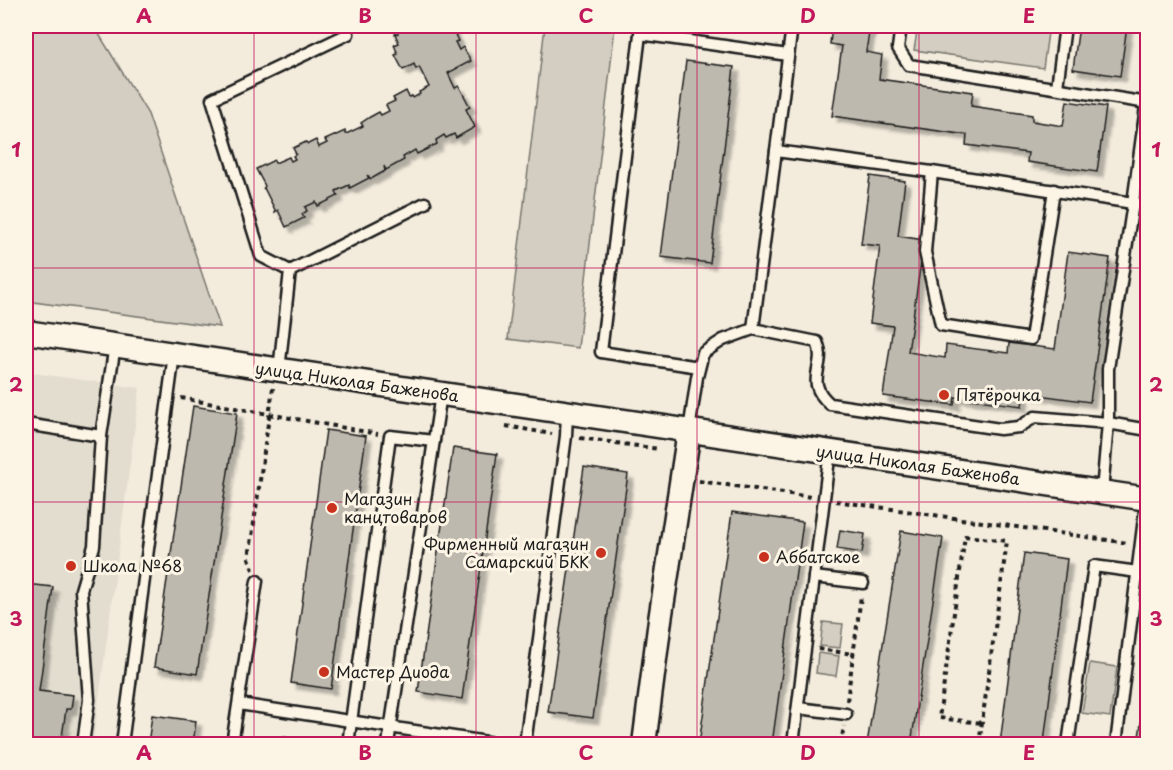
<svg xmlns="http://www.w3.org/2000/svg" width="1173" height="770" font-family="'Playpen Sans',sans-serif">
	<defs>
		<filter id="shadow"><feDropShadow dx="5.5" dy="5.5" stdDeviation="1.5" flood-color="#0004"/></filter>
	</defs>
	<rect width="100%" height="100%" fill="#f3ecdd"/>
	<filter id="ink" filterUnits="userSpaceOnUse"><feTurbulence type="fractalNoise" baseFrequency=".0167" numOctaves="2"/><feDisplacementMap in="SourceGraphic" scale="12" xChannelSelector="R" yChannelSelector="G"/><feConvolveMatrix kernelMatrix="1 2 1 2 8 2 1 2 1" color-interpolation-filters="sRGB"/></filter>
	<g filter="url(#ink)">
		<!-- built -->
		<path fill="#e3ddcf" d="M26 372 140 388 93 744H26Z"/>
		<!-- green -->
		<g fill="#d3cec1" stroke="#78756e" stroke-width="1.5">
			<path d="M26 26H94L148 114 220 327 26 301Z"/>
			<path d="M545 26H602L615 27 578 348 508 339Z"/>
			<path d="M918 26H1049L1043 68 914 50Z"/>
			<path d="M823 622 843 624 840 648 820 646Z"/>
			<path d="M818 653 839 656 836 676 816 673Z"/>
			<path d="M1090 663 1117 667 1110 717 1082 713Z"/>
		</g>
		<!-- building -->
		<g fill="#beb9ae" stroke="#1c1c1c" stroke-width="1.5" filter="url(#shadow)">
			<path d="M394 26H451L458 41 455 42 459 50 463 47 471 61 448 73 455 88 459 86 470 107 466 109 475 127 456 138 454 134 446 138 444 135 436 140 437 144 417 154 415 150 403 157 404 160 386 170 384 166 385 171 371 179 367 175 369 178 350 188 349 185 336 191 338 196 318 206 316 202 305 207 307 211 302 214 304 218 286 227 278 210 275 212V210L264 188 263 189 265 186 256 169 274 160 275 163 289 157 291 161 295 159 293 156 296 154 293 148 306 142 308 144 316 140 319 147 327 143 325 140 345 131 346 134 363 126 361 123 370 117 379 112 381 115 389 111 386 105 395 101 393 98 406 91 409 97 412 96 413 98 420 94 419 92 429 87 419 67 416 69 414 64 403 70 395 55 398 54 394 45 399 43 395 34 398 33Z"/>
			<path d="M832 26H870L866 52 882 55 879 79 973 92 971 106 1032 115V121L1063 126 1067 101 1106 107 1097 172 1027 162 1028 153 966 145 967 135 832 116 842 46 830 44Z"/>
			<path d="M1079 26H1127L1120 76 1073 69Z"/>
			<path d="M686 61 734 67 710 263 661 257Z"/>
			<path d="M870 176 905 181 898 236 924 240 908 352 945 358 946 345 1008 353 1009 343 1055 349 1068 252 1110 258 1090 402 1024 393 1022 406 955 397 954 405 883 396 893 326 870 323 880 246 861 244Z"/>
			<path d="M193 406 237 413 197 674 154 667Z"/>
			<path d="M326 430 366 436 331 689 291 683Z"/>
			<path d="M453 448 497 454 462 699 418 692Z"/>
			<path d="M584 467 628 474 593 718 548 712Z"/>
			<path d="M732 512 803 522 772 744H699Z"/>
			<path d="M840 530 865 534 862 553 837 549Z"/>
			<path d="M901 531 943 538 933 601 911 744H867Z"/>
			<path d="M1024 553 1067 559 1045 734 1044 744H1000Z"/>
			<path d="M26 584 53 587 39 691 73 695 71 709H66L61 744H26Z"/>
			<path d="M1148 675V744H1138Z"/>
			<path d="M152 715 196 721 193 744H148Z"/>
			<path d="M283 737 327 743V744H282Z"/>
		</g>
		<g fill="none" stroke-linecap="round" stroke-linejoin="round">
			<!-- service casing -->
			<g stroke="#1c1c1c" stroke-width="15">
				<g id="service">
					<path d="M641 26 601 352 699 367"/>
					<path d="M901 26 898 48 909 65 1148 103"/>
					<path d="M640 34 788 55"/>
					<path d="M1057 87 1065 26"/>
					<path d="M776 151 932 172 1133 203 1145 114 1148 81"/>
					<path d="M932 172 925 252 941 325 1031 339 1054 190"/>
					<path d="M290 271 261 256 212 99 348 34"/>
					<path d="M753 329 792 26"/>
					<path d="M279 370 290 271 425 203"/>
					<path d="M26 424 101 436"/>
					<path d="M689 431 697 377 703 353 723 340 753 329 817 342C828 367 802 380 830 404L1000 429 1019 427 1035 417 1108 423 1148 430"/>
					<path d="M1102 492 1108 423V369L1133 203 1148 205"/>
					<path d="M814 577 863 583"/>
					<path d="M239 704 500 744"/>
					<path d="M798 708 846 714"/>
					<path d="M83 744 89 700 81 590 94 546 101 436 115 345"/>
					<path d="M122 744 174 354"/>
					<path d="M232 744 257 581"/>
					<path d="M348 744 390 436 434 441"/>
					<path d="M388 744 441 394"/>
					<path d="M525 744 566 436 567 413"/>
					<path d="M793 744 830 451"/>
					<path d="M1068 744 1094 566 1138 572"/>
					<path d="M1116 744 1148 486"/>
				</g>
			</g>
			<!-- minor casing -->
			<g stroke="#1c1c1c" stroke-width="27">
				<g id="minor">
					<path d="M26 332 1148 499"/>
					<path d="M644 744 660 620 689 431"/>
				</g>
			</g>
			<!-- path -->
			<g stroke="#1c1c1c" stroke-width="4" stroke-dasharray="4.5 4.5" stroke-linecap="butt">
				<path d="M181 398 378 434"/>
				<path d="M506 426 552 434"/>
				<path d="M580 438 659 449"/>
				<path d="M699 481 811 497"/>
				<path d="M836 501 1128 543"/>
				<path d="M253 570 249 558 273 388"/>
				<path d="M818 649 853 654"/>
				<path d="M847 701 861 596"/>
				<path d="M841 744 844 726"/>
				<path d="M979 744 1007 541 965 536 939 718 982 723"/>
			</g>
			<!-- service -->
			<use href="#service" stroke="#fcf5e5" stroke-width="10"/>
			<!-- minor -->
			<use href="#minor" stroke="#fcf5e5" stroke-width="22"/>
		</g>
	</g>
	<!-- grid -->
	<path fill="none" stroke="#c2185b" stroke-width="1.5" stroke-opacity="0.55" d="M254 26V744M476 26V744M697 26V744M919 26V744M26 268H1148M26 502H1148"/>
	<!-- markers -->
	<g fill="#c8321e" stroke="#fcf5e5" stroke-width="2">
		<circle cx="944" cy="395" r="6"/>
		<circle cx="332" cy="508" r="6"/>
		<circle cx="601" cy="553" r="6"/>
		<circle cx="764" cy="557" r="6"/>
		<circle cx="71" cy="566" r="6"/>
		<circle cx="324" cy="672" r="6"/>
	</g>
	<g text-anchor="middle" stroke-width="6" stroke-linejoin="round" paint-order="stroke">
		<!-- street labels -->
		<g font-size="16" fill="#1c1c1c" stroke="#fcf5e5">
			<text transform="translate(357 382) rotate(8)" y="6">улица Николая Баженова</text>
			<text transform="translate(918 465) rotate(8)" y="6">улица Николая Баженова</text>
		</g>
		<!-- poi labels -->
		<g font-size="16" fill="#1c1c1c" stroke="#fcf5e5" text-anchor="start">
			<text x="956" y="401">Пятёрочка</text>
			<text x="344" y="505">Магазин<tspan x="344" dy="18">канцтоваров</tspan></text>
			<text x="589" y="550" text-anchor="end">Фирменный магазин<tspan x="589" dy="18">Самарский БКК</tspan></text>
			<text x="776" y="563">Аббатское</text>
			<text x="83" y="572">Школа №68</text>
			<text x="336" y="678">Мастер Диода</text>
		</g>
	</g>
	<!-- margin -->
	<rect width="1173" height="770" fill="none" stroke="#fcf5e5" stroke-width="66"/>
	<rect x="33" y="33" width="1107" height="704" fill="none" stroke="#c2185b" stroke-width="2"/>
	<g font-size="20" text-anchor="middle" font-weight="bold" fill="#c2185b">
		<text x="144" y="23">A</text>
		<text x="365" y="23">B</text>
		<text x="586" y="23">C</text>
		<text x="808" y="23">D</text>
		<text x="1029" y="23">E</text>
		<text x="16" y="157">1</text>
		<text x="1156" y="157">1</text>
		<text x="16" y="392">2</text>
		<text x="1156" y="392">2</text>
		<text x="16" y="626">3</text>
		<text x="1156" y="626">3</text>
		<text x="144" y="760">A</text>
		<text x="365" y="760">B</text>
		<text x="586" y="760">C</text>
		<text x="808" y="760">D</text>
		<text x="1029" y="760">E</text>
	</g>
</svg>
